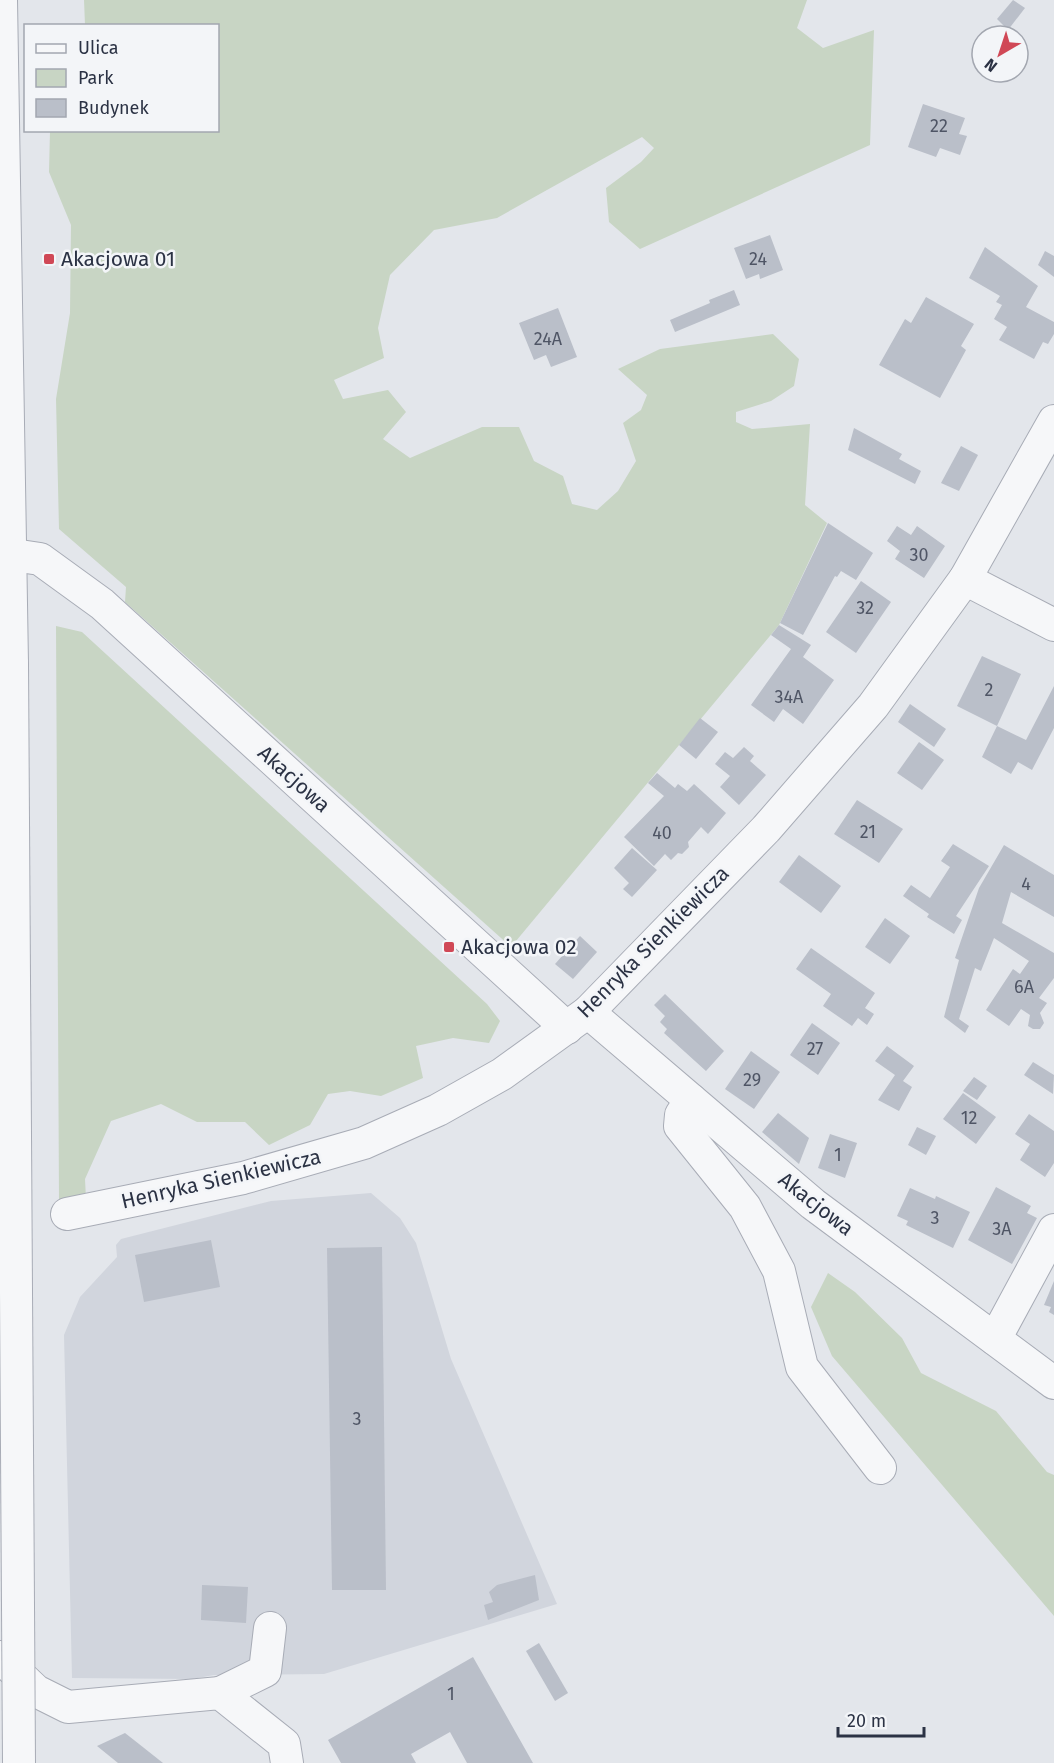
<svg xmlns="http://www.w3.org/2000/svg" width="1054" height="1763" font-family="'Fira Sans',sans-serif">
	<rect width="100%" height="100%" fill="#e3e6eb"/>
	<!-- built -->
	<path fill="#d1d5dd" d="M371 1193 400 1218 416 1243 451 1359 557 1604 324 1674 214 1675 192 1679 72 1678 64 1335 80 1297 117 1257 116 1245 121 1239 271 1201Z"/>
	<!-- green -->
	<g fill="#c8d5c4">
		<path d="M84 0H807L797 28 823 48 874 30 870 145 640 249 609 222 606 188 641 162 654 148 642 137 497 218 434 230 390 275 378 328 384 358 334 380 343 399 388 390 406 412 383 439 410 458 482 427H519L534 461 563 476 572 504 597 510 618 491 636 461 623 423 641 410 647 395 618 369 660 349 773 334 799 359 794 386 771 401 736 412V422L752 429 810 424 805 505 827 523 779 625 511 947 125 602 126 587 59 529 56 399 70 313 71 225 49 172 50 131 218 130V26L85 25Z"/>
		<path d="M56 626 82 632 487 1004 500 1021 489 1043 453 1038 416 1046 423 1078 381 1096 350 1091 328 1094 310 1125 269 1145 245 1122H197L161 1104 111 1121 85 1179 86 1199 59 1201Z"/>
		<path d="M828 1273 855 1292 902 1338 921 1373 996 1411 1047 1472 1054 1475V1616L832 1356 811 1307Z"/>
	</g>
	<!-- building -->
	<g fill="#babfc9">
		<path d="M1013 0 1025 8 1008 30 997 19Z"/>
		<path d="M923 104 965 118 959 134 967 136 960 155 940 148 936 157 908 147Z"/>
		<path d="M770 235 783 270 760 279 759 274 746 279 734 248Z"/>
		<path d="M985 247 1038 286 1026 307 1054 322V334L1048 344 1043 342 1034 359 999 340 1007 327 994 319 1002 305 996 302 1000 296 969 278Z"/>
		<path d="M1045 251 1054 256V277L1038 265Z"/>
		<path d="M734 290 740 305 675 332 670 320 710 303 709 300Z"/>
		<path d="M926 297 974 324 961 346 966 350 940 398 879 365 905 319 911 323Z"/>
		<path d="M558 308 577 357 551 367 546 355 534 360 519 323Z"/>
		<path d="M854 428 902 454 899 459 921 471 915 484 848 450Z"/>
		<path d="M961 446 978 455 959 491 941 483Z"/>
		<path d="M828 523 873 553 856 580 841 571 837 577 835 576 803 635 780 623Z"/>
		<path d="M897 526 911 535 917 526 945 546 924 578 895 559 900 551 887 541Z"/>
		<path d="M861 581 891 602 856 653 826 632Z"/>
		<path d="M779 625 811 645 803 657 834 680 803 724 783 709 774 722 751 705 791 649 771 635Z"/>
		<path d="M982 656 1021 674 997 726 957 706Z"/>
		<path d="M1054 686V728L1032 770 1018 762 1011 774 982 757 997 726 1026 740Z"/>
		<path d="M910 704 946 729 934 747 898 722Z"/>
		<path d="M700 718 718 732 696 759 679 745Z"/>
		<path d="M919 742 944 760 922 790 897 773Z"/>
		<path d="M744 747 754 756 750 761 766 775 739 805 720 787 730 776 715 764 725 752 733 758Z"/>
		<path d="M657 773 675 788 678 784 687 791 694 784 726 813 708 834 701 827 688 842 689 847 682 854 678 853 671 860 665 854 654 866 624 837 664 796 648 783Z"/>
		<path d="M857 800 903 829 879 863 834 834Z"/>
		<path d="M953 844 989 866 956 916 962 920 954 934 927 917 929 914 903 896 911 885 930 898 950 867 941 861Z"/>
		<path d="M1004 845 1054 875V917L1011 892 1002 923 1054 953V978L1039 998 1047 1003 1040 1013 1044 1023 1040 1029H1033L1028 1026 1030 1015 1021 1009 1009 1026 986 1010 1013 969 1020 974 1029 961 994 938 981 971 975 968 959 1019 969 1026 965 1033 944 1017 959 960 955 958 979 888Z"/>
		<path d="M632 848 657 870 632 897 623 889 629 883 614 868Z"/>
		<path d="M799 855 841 886 821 913 779 882Z"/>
		<path d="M885 918 910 936 890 964 865 947Z"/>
		<path d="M580 936 597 952 573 979 555 964Z"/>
		<path d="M811 948 875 993 865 1008 874 1014 867 1025 858 1018 852 1026 823 1006 831 994 796 969Z"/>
		<path d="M665 994 724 1051 706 1071 664 1033 667 1029 660 1022 665 1016 654 1005Z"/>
		<path d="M812 1023 840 1043 818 1075 790 1055Z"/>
		<path d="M887 1046 914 1066 903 1081 912 1087 899 1111 878 1100 895 1075 875 1061Z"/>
		<path d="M751 1051 780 1072 754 1109 725 1089Z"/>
		<path d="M1033 1062 1054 1075 1053 1094 1024 1075Z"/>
		<path d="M974 1077 987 1086 977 1100 963 1091Z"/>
		<path d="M963 1093 996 1117 976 1144 943 1119Z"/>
		<path d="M778 1113 809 1138 799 1164 762 1132Z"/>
		<path d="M1029 1114 1054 1131V1163L1045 1177 1020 1160 1030 1144 1015 1134Z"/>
		<path d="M917 1127 936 1136 926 1155 908 1145Z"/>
		<path d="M830 1134 857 1143 845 1178 818 1168Z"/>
		<path d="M996 1187 1031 1206 1027 1213 1037 1218 1012 1264 968 1240Z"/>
		<path d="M910 1188 935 1199 936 1196 970 1212 953 1248 906 1225 908 1221 897 1216Z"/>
		<path d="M211 1240 220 1287 144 1302 135 1255Z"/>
		<path d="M382 1247 386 1590H332L327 1248Z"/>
		<path d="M1054 1281V1315L1049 1312 1051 1307 1044 1305Z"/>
		<path d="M535 1575 539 1600 488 1620 484 1605 493 1602 489 1592 497 1585Z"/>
		<path d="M202 1585 248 1587 246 1623 201 1620Z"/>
		<path d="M539 1643 568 1693 555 1701 526 1651Z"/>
		<path d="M473 1657 533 1763H467L450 1732 411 1754 416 1763H341L328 1740Z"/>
		<path d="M125 1733 139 1744 163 1763H118L97 1746Z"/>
	</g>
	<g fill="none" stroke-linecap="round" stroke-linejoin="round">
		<!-- minor casing -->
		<g stroke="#a8acb6" stroke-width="34">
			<g id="minor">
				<path d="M1 0 12 664"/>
				<path d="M0 553 40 559 102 604 567 1028"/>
				<path d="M965 579 1054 625"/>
				<path d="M588 1012 813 1204 1054 1383"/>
				<path d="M691 1100 681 1115 680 1126 745 1207 779 1271 802 1367 880 1468"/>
				<path d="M67 1214 243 1178 364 1143 438 1110 502 1074 588 1012 766 829 873 706 965 579 1054 421"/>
				<path d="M995 1339 1054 1230"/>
				<path d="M0 1657 36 1691 68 1707 220 1693 284 1744 287 1763"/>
				<path d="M220 1693 265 1671 270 1628"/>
			</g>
		</g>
		<!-- minor -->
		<use href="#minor" stroke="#f6f7f9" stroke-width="32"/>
		<!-- minor-bridge casing -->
		<g stroke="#a8acb6" stroke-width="34" stroke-linecap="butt">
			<path id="minor-bridge" d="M12 664 19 1763"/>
		</g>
		<!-- minor-bridge -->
		<use href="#minor-bridge" stroke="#f6f7f9" stroke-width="32"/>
	</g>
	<!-- markers -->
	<g fill="#d04856" stroke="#f3f5f8" stroke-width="2">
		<rect x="43" y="253" width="12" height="12" rx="3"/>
		<rect x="443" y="941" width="12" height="12" rx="3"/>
	</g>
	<g text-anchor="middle" stroke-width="5" stroke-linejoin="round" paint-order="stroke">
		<!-- number labels -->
		<g font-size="18" fill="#4f5565">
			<text x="939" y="132">22</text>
			<text x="758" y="265">24</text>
			<text x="548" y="345">24A</text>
			<text x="919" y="561">30</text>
			<text x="865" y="614">32</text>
			<text x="989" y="696">2</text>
			<text x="789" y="703">34A</text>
			<text x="868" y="838">21</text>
			<text x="662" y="839">40</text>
			<text x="1026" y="890">4</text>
			<text x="1024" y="993">6A</text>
			<text x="815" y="1055">27</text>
			<text x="752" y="1086">29</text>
			<text x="969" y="1124">12</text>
			<text x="838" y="1161">1</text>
			<text x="935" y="1224">3</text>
			<text x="1002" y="1235">3A</text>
			<text x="357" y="1425">3</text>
			<text x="451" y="1700">1</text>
		</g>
		<!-- poi labels -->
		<g font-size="21" fill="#2b3244" stroke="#f3f5f8" text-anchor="start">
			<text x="61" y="266">Akacjowa 01</text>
			<text x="461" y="954">Akacjowa 02</text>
		</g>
		<!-- street labels -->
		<g font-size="21" fill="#2b3244" stroke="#f3f5f8">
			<text transform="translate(294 779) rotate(42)" y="7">Akacjowa</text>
			<text transform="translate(653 942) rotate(-45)" y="7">Henryka Sienkiewicza</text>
			<text transform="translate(221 1179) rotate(-13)" y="7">Henryka Sienkiewicza</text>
			<text transform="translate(816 1204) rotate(38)" y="7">Akacjowa</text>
		</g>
	</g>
	<!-- legend -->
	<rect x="24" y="24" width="195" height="108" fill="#f3f5f8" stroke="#a3a7b0" stroke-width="1.5"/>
	<rect x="36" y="44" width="30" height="9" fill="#f6f7f9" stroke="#a3a7b0" stroke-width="1.5"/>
	<text x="78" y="54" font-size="18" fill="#2b3244">Ulica</text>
	<rect x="36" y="69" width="30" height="18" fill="#c8d5c4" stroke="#a3a7b0" stroke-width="1.5"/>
	<text x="78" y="84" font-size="18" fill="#2b3244">Park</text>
	<rect x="36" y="99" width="30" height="18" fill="#babfc9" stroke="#a3a7b0" stroke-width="1.5"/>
	<text x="78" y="114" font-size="18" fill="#2b3244">Budynek</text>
	<!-- north arrow -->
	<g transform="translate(1000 54) rotate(219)"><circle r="28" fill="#f3f5f8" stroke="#a3a7b0" stroke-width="1.5"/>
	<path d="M0-4.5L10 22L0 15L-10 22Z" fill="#d04856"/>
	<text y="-9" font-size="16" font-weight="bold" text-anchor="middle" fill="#2b3244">N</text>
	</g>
	<!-- scale -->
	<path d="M838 1727v9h86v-9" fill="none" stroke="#2b3244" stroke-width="3"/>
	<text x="847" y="1727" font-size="18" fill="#2b3244" stroke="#f3f5f8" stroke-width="4.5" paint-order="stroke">20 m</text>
</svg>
